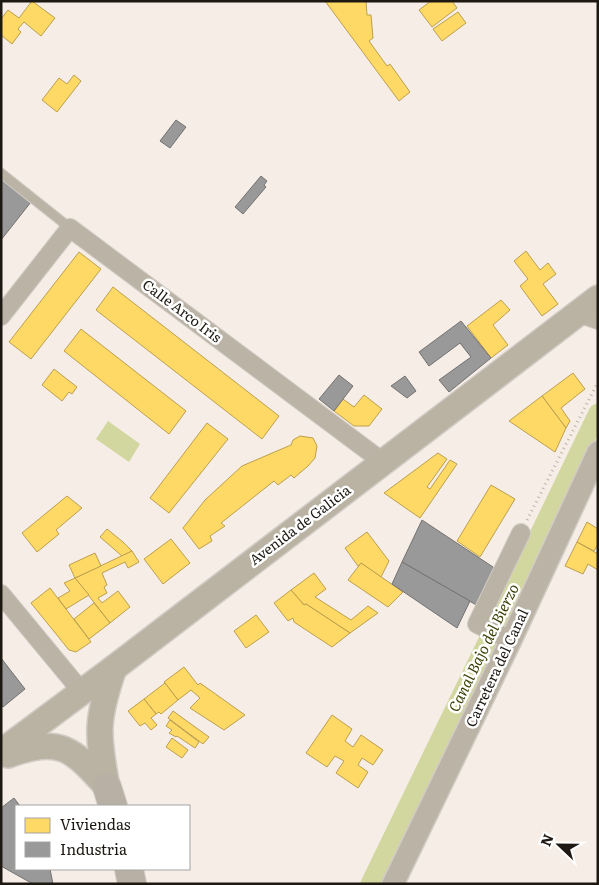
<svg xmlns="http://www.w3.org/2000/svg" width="599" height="885" font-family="Literata,serif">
	<rect width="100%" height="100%" fill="#f6eee6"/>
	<!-- water -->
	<path fill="#d2d69f" d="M108 421 140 444 129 462 96 439Z"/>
	<!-- homes -->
	<g fill="#ffd966" stroke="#bc9f4d">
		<path d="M32 1 55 18 41 36 24 22 18 29 21 32 12 44 1 35V19L8 10 19 18Z"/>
		<path d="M325 1H366L367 15H371L373 38 369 41 387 66 390 64 410 92 399 101Z"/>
		<path d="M431 1H452L457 8 432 27 419 10Z"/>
		<path d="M458 12 466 23 442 41 433 29Z"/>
		<path d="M74 75 81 81 57 112 42 100 59 78 67 84Z"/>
		<path d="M526 251 540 270 548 263 556 274 543 284 558 304 542 316 520 286 528 279 514 261Z"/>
		<path d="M79 252 101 269 31 359 9 342Z"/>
		<path d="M113 287 279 416 262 439 96 310Z"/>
		<path d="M501 300 510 310 493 325 508 345 491 358 467 326Z"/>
		<path d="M81 329 186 411 169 434 64 351Z"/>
		<path d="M54 369 77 387 72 394 69 392 62 401 42 385Z"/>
		<path d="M573 373 585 389 561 408 570 421 566 428 542 396Z"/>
		<path d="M364 395 382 409 369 426H354L334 411 343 399 354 407Z"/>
		<path d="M542 396 566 428 555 452 509 421Z"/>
		<path d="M207 423 228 439 169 513 150 498Z"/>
		<path d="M300 436 313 438 317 446 315 458 308 466 294 478 291 475 278 485 274 481 221 523 225 526 210 536 212 541 199 549 183 528 205 500 242 466 291 445 293 440Z"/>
		<path d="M438 453 447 459 427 487 430 489 450 460 457 464 420 518 384 493Z"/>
		<path d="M491 485 515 499 480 557 457 541Z"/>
		<path d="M67 496 82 508 56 530 59 534 37 552 22 533Z"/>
		<path d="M587 522 598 529V544L594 551 577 542Z"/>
		<path d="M107 529 123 542 132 551 122 556 100 537Z"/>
		<path d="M367 532 389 561 381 577 361 563 358 566 345 548Z"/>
		<path d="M171 539 190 563 163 584 144 559Z"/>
		<path d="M577 542 598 554V570L588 564 583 574 565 566Z"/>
		<path d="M132 551 139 562 128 568 125 562 102 573 107 585 104 587 107 593 98 598 102 603 118 591 130 607 110 623 75 578Z"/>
		<path d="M95 553 101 566 75 578 69 565Z"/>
		<path d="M361 563 403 592 388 607 348 580Z"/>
		<path d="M314 573 326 589 315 597 351 620 368 606 378 613 350 633 306 604 304 605 291 590Z"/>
		<path d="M75 578 89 595 66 609 58 598 70 591 64 583Z"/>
		<path d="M50 588 91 642 76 652 69 650 31 603Z"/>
		<path d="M291 590 304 605 306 604 350 633 332 647 294 622 293 618 288 621 274 603Z"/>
		<path d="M94 603 110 623 89 639 74 619Z"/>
		<path d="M256 615 269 632 246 648 234 631Z"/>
		<path d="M184 667 198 685 200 683 245 715 224 730 190 708 200 698 191 690 178 700 164 682Z"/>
		<path d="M165 683 178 700 161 714 159 712 156 714 144 699Z"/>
		<path d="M144 699 156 714 151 718 157 725 151 730 145 723 140 726 128 711Z"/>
		<path d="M173 711 209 737 203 744 168 718Z"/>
		<path d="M332 715 352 729 345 741 353 747 361 735 383 750 373 765 362 758 358 765 368 772 358 788 336 773 344 761 335 756 327 767 306 753Z"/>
		<path d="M170 720 199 742 195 748 177 736 176 737 169 733 172 730 166 726Z"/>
		<path d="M172 738 188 750 182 758 166 747Z"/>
	</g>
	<!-- industry -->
	<g fill="#999" stroke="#747271">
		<path d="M176 120 186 127 170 148 160 141Z"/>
		<path d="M261 176 267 181 264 185 266 187 243 214 235 207Z"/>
		<path d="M1 180 31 202 1 240Z"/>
		<path d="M461 321 491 358 449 392 439 380 471 357 460 343 429 366 419 352Z"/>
		<path d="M339 375 353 386 334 411 319 399Z"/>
		<path d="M405 376 416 391 407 398 391 386Z"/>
		<path d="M422 520 496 569 478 606 402 562Z"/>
		<path d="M402 562 470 601 457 628 392 584Z"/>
		<path d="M1 658 25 689 3 707 1 705Z"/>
		<path d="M14 798 20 806H16V869H50L53 884H33L1 866V808Z"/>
	</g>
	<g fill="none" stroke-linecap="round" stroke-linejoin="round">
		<!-- canal -->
		<path stroke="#d2d69f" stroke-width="19" d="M370 884 598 413"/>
		<!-- service casing -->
		<g stroke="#d2ccc6" stroke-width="11">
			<path id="service" d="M1 173 70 228"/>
		</g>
		<!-- minor casing -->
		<g stroke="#d2ccc6" stroke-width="20">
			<g id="minor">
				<path d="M578 313 598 320"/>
				<path d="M1 316 70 228 383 462"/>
				<path d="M1 594 82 692"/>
				<path d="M511 640 477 624 521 533"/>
			</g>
		</g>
		<!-- tertiary casing -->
		<g stroke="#d2ccc6" stroke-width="24">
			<path id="tertiary" d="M393 884 511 640 598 452"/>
		</g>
		<!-- secondary casing -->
		<g stroke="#d2ccc6" stroke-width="28">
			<g id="secondary">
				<path d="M1 752 114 668 598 298"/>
				<path d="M8 755C60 736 72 748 107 787"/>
				<path d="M107 787C97 734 96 720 114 668"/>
			</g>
		</g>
		<!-- trunk casing -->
		<g stroke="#d2ccc6" stroke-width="30">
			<g id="trunk">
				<path d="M107 787 113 806"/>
				<path d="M129 869 132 884"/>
			</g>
		</g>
		<!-- path -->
		<path stroke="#bab2a9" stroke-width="3" stroke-dasharray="1 4" stroke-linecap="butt" d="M527 520 598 382"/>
		<!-- service -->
		<use href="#service" stroke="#bbb4a6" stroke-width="9"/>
		<!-- minor -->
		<use href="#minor" stroke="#bbb4a6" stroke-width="18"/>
		<!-- tertiary -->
		<use href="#tertiary" stroke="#bbb4a6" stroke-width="21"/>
		<!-- secondary -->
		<use href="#secondary" stroke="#bab2a2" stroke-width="25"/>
		<!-- trunk -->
		<use href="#trunk" stroke="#b8b0a4" stroke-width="28"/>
	</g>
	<g text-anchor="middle" stroke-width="5" stroke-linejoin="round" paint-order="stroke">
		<!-- street labels -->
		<g font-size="14" fill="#1e1813" stroke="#fff">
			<text transform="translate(182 311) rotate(37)" y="5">Calle Arco Iris</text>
			<text transform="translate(300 525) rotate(-37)" y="5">Avenida de Galicia</text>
			<text transform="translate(497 668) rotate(-65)" y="5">Carretera del Canal</text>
		</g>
		<!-- water labels -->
		<g font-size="15" font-style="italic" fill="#3d4006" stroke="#fff">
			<text transform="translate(484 648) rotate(-64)" y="5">Canal Bajo del Bierzo</text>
		</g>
	</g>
	<!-- border -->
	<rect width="599" height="885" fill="none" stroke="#1e1813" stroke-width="5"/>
	<!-- legend -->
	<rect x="15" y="805" width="175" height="65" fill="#ffffff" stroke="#a5a3a1"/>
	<rect x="25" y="818" width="25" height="15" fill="#ffd966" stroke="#a5a3a1"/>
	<text x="60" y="830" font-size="15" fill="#1e1813">Viviendas</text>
	<rect x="25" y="842" width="25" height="15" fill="#999999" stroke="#a5a3a1"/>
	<text x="60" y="855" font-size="15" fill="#1e1813">Industria</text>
	<!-- north arrow -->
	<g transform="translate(559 845) rotate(292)" stroke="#ffffff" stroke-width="4" paint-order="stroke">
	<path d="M0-4L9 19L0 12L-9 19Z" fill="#1e1813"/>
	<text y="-8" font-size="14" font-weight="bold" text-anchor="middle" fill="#1e1813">N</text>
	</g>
</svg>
